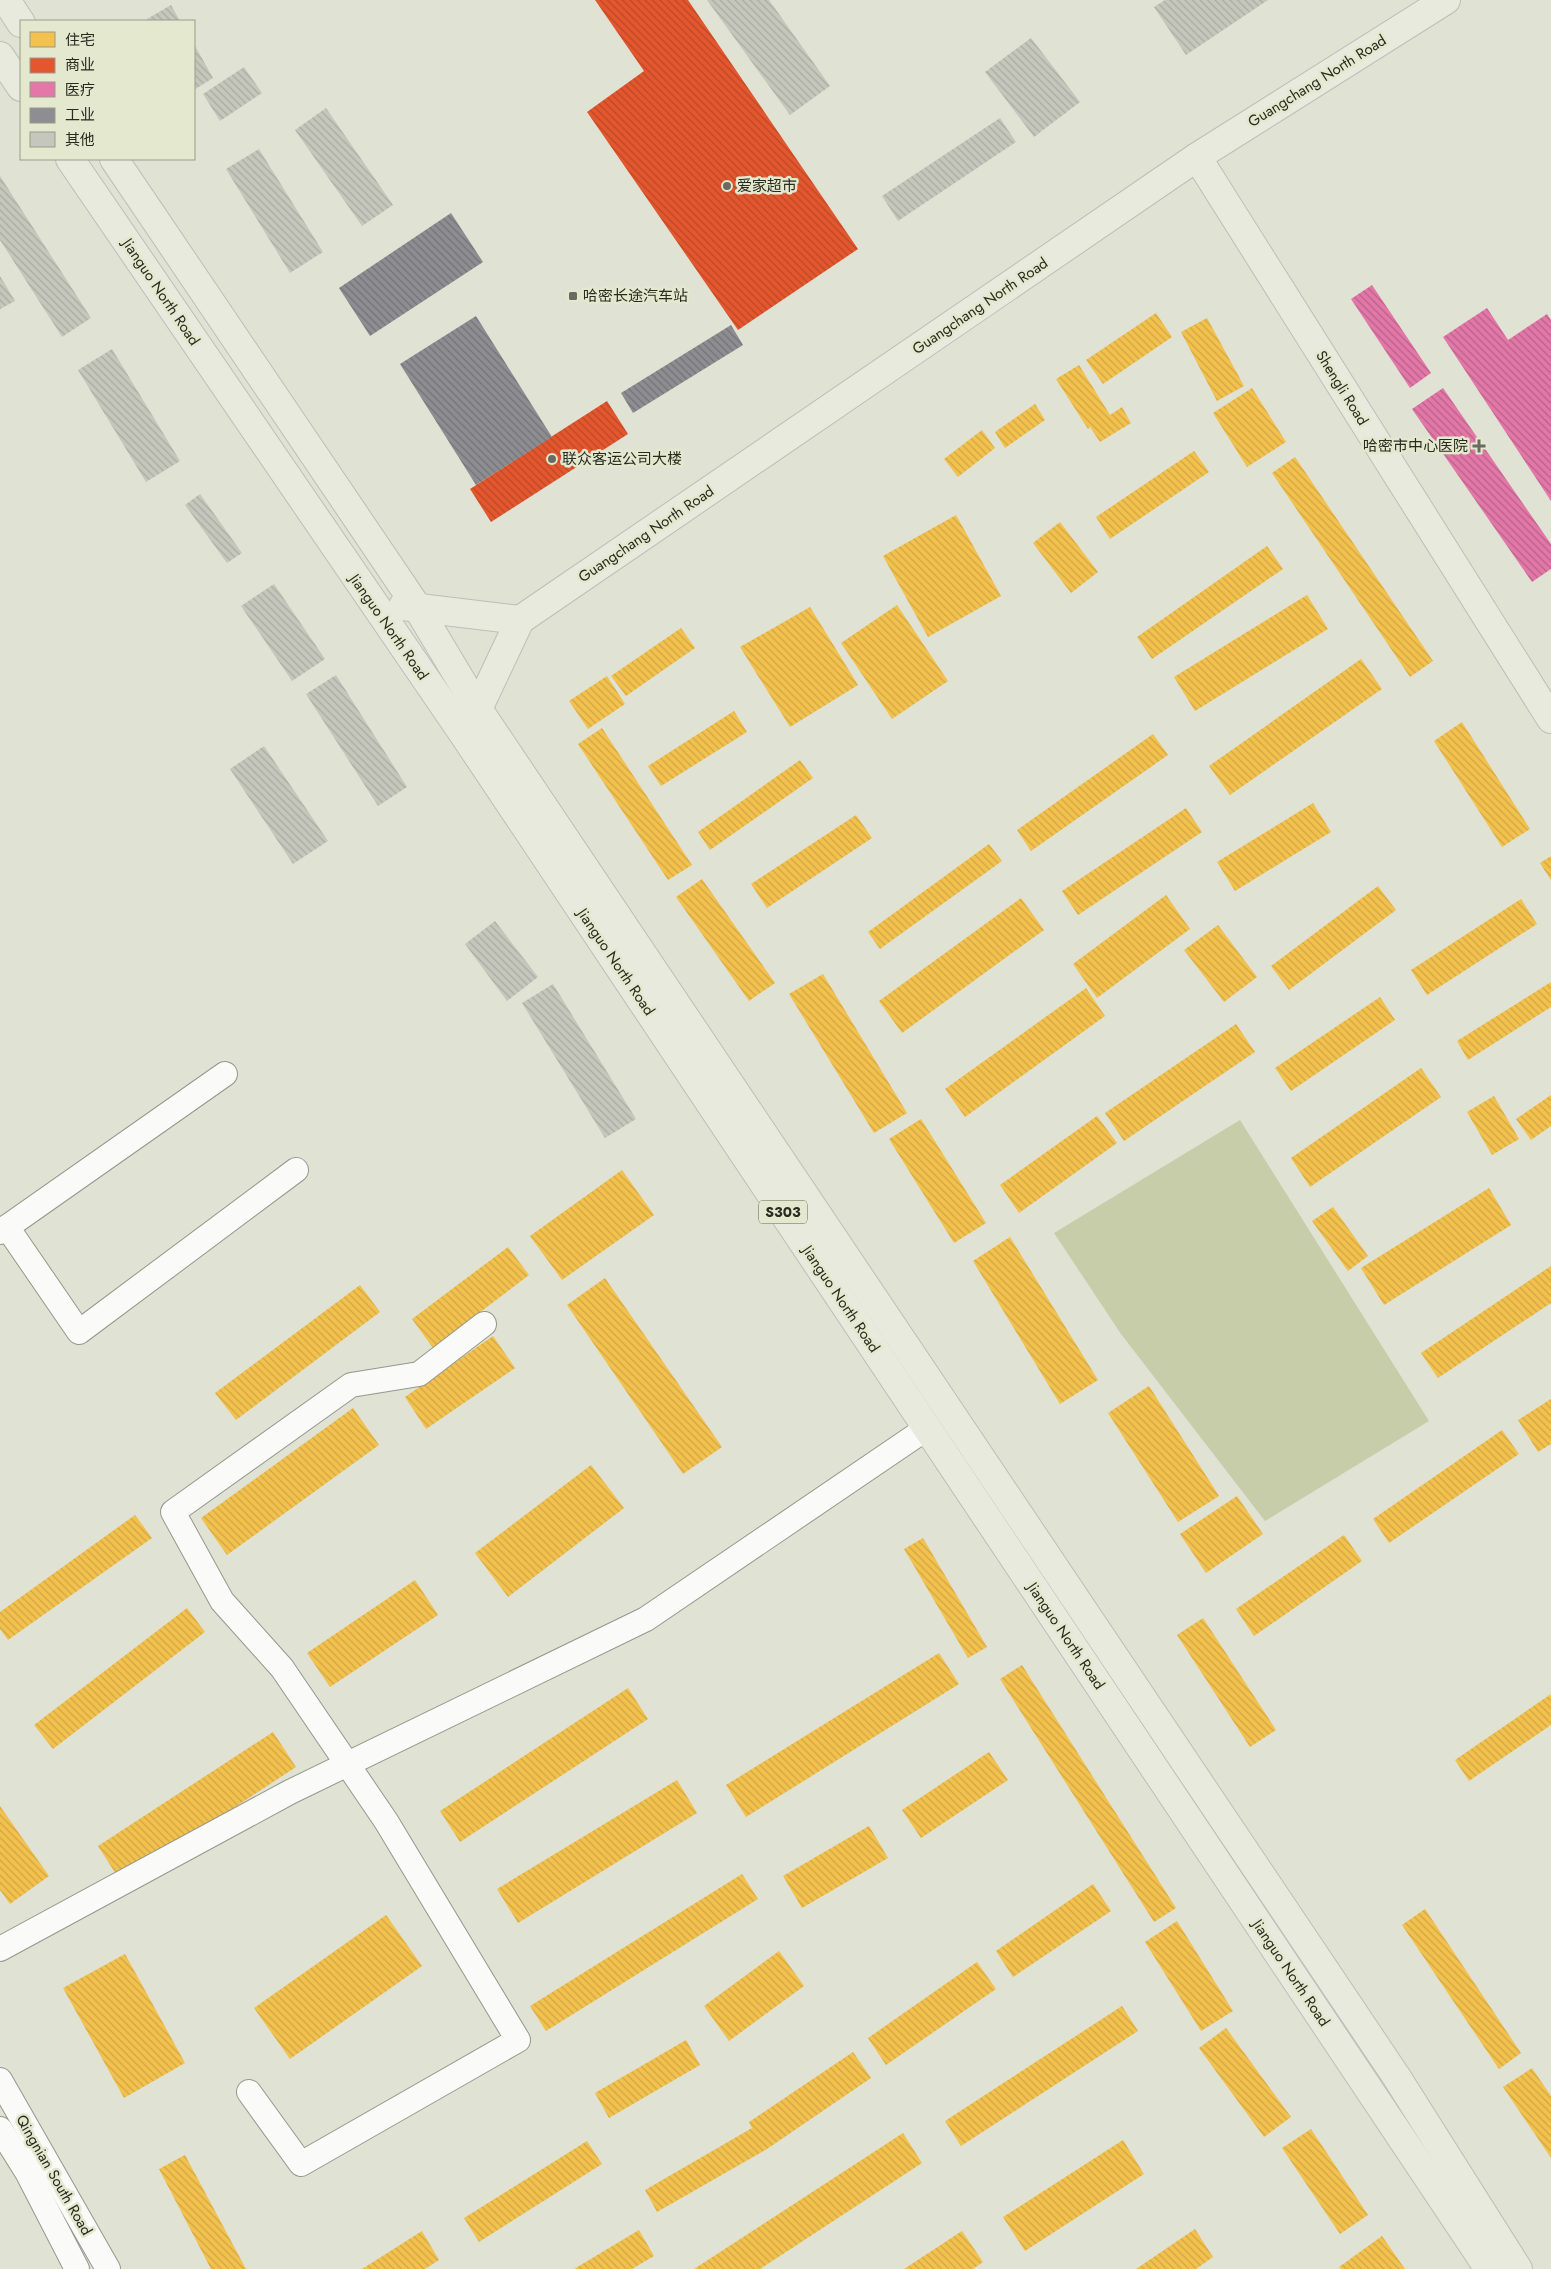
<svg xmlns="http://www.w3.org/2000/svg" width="1551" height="2269" font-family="Jost,'Noto Sans SC',sans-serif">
	<defs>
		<pattern id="homes-back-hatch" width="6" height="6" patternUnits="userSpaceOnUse" patternTransform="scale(1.25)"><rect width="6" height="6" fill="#f2c14e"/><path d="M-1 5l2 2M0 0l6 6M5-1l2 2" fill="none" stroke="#d0a644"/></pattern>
		<pattern id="shops-back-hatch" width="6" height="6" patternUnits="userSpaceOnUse" patternTransform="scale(1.25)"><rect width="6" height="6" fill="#e4572e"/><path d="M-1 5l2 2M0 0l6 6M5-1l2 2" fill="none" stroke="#b94827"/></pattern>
		<pattern id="health-back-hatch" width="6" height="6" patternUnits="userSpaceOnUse" patternTransform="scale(1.25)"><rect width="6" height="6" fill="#e377a8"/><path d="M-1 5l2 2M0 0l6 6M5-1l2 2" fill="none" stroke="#b86288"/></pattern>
		<pattern id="industry-back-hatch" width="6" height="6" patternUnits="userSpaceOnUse" patternTransform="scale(1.25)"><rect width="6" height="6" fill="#8d8d92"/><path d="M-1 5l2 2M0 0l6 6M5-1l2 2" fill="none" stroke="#737377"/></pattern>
		<pattern id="building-back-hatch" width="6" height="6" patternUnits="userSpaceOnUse" patternTransform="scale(1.25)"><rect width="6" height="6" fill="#c5c7bc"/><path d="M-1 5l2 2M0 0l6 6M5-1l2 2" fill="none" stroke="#a9aba1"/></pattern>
	</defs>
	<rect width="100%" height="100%" fill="#e0e2d4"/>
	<!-- pitch -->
	<path fill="#c7cda9" d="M1240 1120 1429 1421 1265 1521 1121 1334 1054 1233Z"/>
	<!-- homes -->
	<g fill="url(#homes-back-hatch)">
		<path d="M1156 313 1172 337 1103 384 1086 360Z"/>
		<path d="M1207 318 1244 386 1217 401 1181 332Z"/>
		<path d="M1079 365 1110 415 1122 407 1131 423 1100 442 1090 427 1088 429 1056 379Z"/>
		<path d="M1252 388 1286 442 1247 467 1213 413Z"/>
		<path d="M1035 404 1045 420 1005 448 995 432Z"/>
		<path d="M982 430 995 448 958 477 944 459Z"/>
		<path d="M1194 451 1209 472 1110 539 1096 517Z"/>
		<path d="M1295 457 1433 661 1410 677 1272 473Z"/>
		<path d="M956 515 1001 596 928 637 883 556Z"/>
		<path d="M1060 522 1098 572 1071 593 1033 543Z"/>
		<path d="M1267 546 1283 569 1152 659 1137 637Z"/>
		<path d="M1307 595 1328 629 1195 711 1174 677Z"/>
		<path d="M897 605 948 681 892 719 841 643Z"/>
		<path d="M810 607 858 685 790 727 740 647Z"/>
		<path d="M681 628 695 648 626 696 611 676Z"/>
		<path d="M1361 659 1382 689 1230 795 1209 766Z"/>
		<path d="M607 676 625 704 588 729 569 701Z"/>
		<path d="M734 711 747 732 661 786 648 766Z"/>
		<path d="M1462 722 1530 829 1502 847 1434 741Z"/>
		<path d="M602 728 692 865 668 880 578 744Z"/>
		<path d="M1153 734 1168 755 1031 851 1017 830Z"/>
		<path d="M800 760 813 778 710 850 698 832Z"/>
		<path d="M1313 803 1331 832 1235 891 1217 862Z"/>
		<path d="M1186 808 1202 832 1078 915 1062 891Z"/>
		<path d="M856 815 872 838 767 908 751 884Z"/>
		<path d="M989 844 1002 861 880 949 868 932Z"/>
		<path d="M1551 856V880L1540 863Z"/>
		<path d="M702 879 775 983 749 1001 676 897Z"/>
		<path d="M1378 886 1396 910 1289 990 1271 966Z"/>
		<path d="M1166 895 1190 929 1097 998 1073 964Z"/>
		<path d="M1021 898 1044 930 902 1033 879 1001Z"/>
		<path d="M1521 899 1537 924 1427 995 1411 970Z"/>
		<path d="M1218 925 1257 977 1224 1002 1184 950Z"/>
		<path d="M823 974 907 1113 874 1133 789 994Z"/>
		<path d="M1551 982V1007L1468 1060 1457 1041Z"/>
		<path d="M1086 988 1105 1016 965 1117 945 1089Z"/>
		<path d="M1380 997 1395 1020 1291 1091 1275 1068Z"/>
		<path d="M1236 1024 1255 1052 1124 1141 1105 1113Z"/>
		<path d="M1421 1068 1441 1097 1310 1187 1291 1158Z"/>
		<path d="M1551 1095V1126L1531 1140 1516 1119Z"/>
		<path d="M1494 1096 1519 1139 1492 1155 1467 1112Z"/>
		<path d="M1097 1116 1117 1143 1019 1213 1000 1185Z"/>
		<path d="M921 1119 986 1223 954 1243 889 1139Z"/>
		<path d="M622 1170 654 1215 562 1280 530 1236Z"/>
		<path d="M1489 1188 1511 1225 1384 1305 1361 1268Z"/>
		<path d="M1333 1207 1368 1256 1348 1271 1312 1221Z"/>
		<path d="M1010 1237 1098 1380 1060 1404 973 1261Z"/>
		<path d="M508 1247 529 1275 433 1348 412 1319Z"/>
		<path d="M1551 1266V1303L1438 1378 1421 1353Z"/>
		<path d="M605 1278 722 1447 683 1474 567 1305Z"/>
		<path d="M360 1285 380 1312 236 1420 215 1393Z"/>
		<path d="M493 1336 515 1368 426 1429 405 1397Z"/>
		<path d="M1149 1386 1219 1496 1178 1522 1108 1413Z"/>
		<path d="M1551 1399V1444L1538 1452 1518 1420Z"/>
		<path d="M353 1408 379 1445 227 1555 201 1518Z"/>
		<path d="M1502 1430 1519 1454 1389 1543 1373 1519Z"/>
		<path d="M591 1465 624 1508 508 1597 475 1553Z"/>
		<path d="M1237 1496 1263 1534 1206 1573 1180 1534Z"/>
		<path d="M135 1515 152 1538 8 1640 0 1629V1612Z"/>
		<path d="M1344 1535 1362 1561 1254 1636 1236 1609Z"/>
		<path d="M923 1538 987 1647 968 1658 904 1549Z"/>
		<path d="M415 1580 438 1615 330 1687 307 1653Z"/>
		<path d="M187 1608 205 1632 53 1749 34 1725Z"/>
		<path d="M1203 1618 1276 1730 1250 1747 1177 1635Z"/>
		<path d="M939 1653 959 1684 746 1817 726 1785Z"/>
		<path d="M1022 1665 1176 1908 1154 1922 1000 1679Z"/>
		<path d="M628 1688 648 1719 460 1842 440 1811Z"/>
		<path d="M1551 1694V1725L1469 1781 1455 1760Z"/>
		<path d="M273 1732 296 1767 121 1882 98 1846Z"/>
		<path d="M989 1752 1008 1780 921 1838 902 1810Z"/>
		<path d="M677 1780 697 1813 518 1923 497 1889Z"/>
		<path d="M0 1806 49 1876 10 1904 0 1890Z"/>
		<path d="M869 1826 888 1858 802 1908 783 1876Z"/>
		<path d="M742 1874 758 1899 546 2031 530 2006Z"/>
		<path d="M1093 1884 1111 1911 1013 1977 996 1951Z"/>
		<path d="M1425 1909 1521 2053 1499 2069 1402 1925Z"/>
		<path d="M386 1915 422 1966 290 2059 254 2008Z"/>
		<path d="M1177 1921 1233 2011 1201 2031 1145 1942Z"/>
		<path d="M779 1951 804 1986 729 2041 704 2006Z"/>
		<path d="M125 1954 185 2063 124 2098 63 1988Z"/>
		<path d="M977 1962 996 1989 886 2065 868 2038Z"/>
		<path d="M1122 2006 1138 2031 961 2146 945 2121Z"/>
		<path d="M1226 2028 1291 2117 1264 2137 1199 2048Z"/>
		<path d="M686 2040 700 2065 609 2118 595 2093Z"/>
		<path d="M853 2052 871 2078 767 2149 657 2212 645 2190 752 2128 749 2122Z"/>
		<path d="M1532 2068 1551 2096V2158L1503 2087Z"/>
		<path d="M1311 2129 1368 2215 1340 2234 1282 2148Z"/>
		<path d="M903 2133 922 2163 760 2269H694Z"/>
		<path d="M1123 2140 1144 2174 1025 2251 1003 2217Z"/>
		<path d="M587 2141 602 2164 479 2242 464 2218Z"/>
		<path d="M185 2155 246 2269H211L159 2169Z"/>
		<path d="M1195 2229 1213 2257 1196 2269H1136Z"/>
		<path d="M639 2230 654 2256 632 2269H574Z"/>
		<path d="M422 2231 439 2260 425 2269H362Z"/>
		<path d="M962 2231 983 2262 973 2269H904Z"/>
		<path d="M1382 2236 1405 2269H1341L1339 2267Z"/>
	</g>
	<!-- shops -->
	<g fill="url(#shops-back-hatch)">
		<path d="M595 0H688L858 249 738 330 587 112 644 71Z"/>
		<path d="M607 401 628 434 491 522 470 489Z"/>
	</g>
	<!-- health -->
	<g fill="url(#health-back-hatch)">
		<path d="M1372 285 1431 373 1410 388 1351 299Z"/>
		<path d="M1487 308 1508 340 1547 314 1551 320V501L1443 337Z"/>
		<path d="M1443 388 1551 544V569L1532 582 1412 409Z"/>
	</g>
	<!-- industry -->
	<g fill="url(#industry-back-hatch)">
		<path d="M451 213 483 262 370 336 339 288Z"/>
		<path d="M476 316 552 437 476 485 400 364Z"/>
		<path d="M731 325 743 345 633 413 621 393Z"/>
	</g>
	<!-- building -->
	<g fill="url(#building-back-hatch)">
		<path d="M707 0H769L830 86 790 115Z"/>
		<path d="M1165 0H1268L1186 55 1154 7Z"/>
		<path d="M171 5 180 21H149L147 19Z"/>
		<path d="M1031 38 1080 102 1034 137 985 72Z"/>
		<path d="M194 44 213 78 194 90Z"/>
		<path d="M244 67 262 93 220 121 203 94Z"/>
		<path d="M326 108 393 205 362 226 295 130Z"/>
		<path d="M1000 118 1016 142 898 221 882 196Z"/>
		<path d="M259 149 323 252 290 273 226 169Z"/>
		<path d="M0 176 91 318 62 337 0 240Z"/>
		<path d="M0 276 15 301 0 309Z"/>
		<path d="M112 349 180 461 146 482 78 370Z"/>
		<path d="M200 494 242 553 227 563 185 505Z"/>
		<path d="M274 584 325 659 292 681 241 606Z"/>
		<path d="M336 675 407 787 378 806 306 694Z"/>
		<path d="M264 746 328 841 293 864 230 769Z"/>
		<path d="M495 921 538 977 507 1001 465 944Z"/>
		<path d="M553 984 636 1119 605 1138 522 1003Z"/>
	</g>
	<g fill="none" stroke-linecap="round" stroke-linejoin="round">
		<!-- minor casing -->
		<g stroke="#95978c" stroke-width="26">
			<g id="minor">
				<path d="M7 1227 79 1332 296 1170"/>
				<path d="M0 1232 225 1074"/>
				<path d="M0 1949 290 1792 646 1619 927 1428"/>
				<path d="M0 2080 108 2269"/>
				<path d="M249 2092 301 2164 518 2040 386 1821 282 1668 222 1601 173 1512 351 1385 419 1374 484 1324"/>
				<path d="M0 2129 27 2172 77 2269"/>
			</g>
		</g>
		<!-- major casing -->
		<g stroke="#bdbeb7" stroke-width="30">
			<g id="major">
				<path d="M6 0 21 23"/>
				<path d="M0 56 21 87"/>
				<path d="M1197 157 1551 719"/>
				<path d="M70 159 462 732 1489 2269"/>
				<path d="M114 159 417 607 478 709 1396 2076 1518 2269"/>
				<path d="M403 606 520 620"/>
				<path d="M520 620 1197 157 1446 0"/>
				<path d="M469 722 478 709 520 620"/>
			</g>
		</g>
		<!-- minor -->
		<use href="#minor" stroke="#fafbf9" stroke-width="24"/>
		<!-- major -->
		<use href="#major" stroke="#e8eade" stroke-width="28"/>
	</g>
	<!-- markers -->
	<g fill="#696b60" stroke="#e3e8ce" stroke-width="2">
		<circle cx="727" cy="186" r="5"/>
		<rect x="568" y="291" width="10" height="10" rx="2.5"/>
		<path d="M1476.5 438.5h5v5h5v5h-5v5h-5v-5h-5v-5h5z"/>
		<circle cx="552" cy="459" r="5"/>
	</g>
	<g text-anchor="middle" stroke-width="5" stroke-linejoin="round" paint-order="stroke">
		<!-- shield labels -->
		<rect fill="#e3e8ce" stroke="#616455" stroke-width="1" x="759" y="1200.5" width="48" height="23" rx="4"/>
		<g font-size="14" font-weight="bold" fill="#292b21">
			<text x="783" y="1217">S303</text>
		</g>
		<!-- street labels -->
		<g font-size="15" fill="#292b21" stroke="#e3e8ce">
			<text transform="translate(1317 81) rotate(-32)" y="5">Guangchang North Road</text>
			<text transform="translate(161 292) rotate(56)" y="5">Jianguo North Road</text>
			<text transform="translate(980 306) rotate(-34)" y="5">Guangchang North Road</text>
			<text transform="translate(1342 388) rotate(58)" y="5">Shengli Road</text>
			<text transform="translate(646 534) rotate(-34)" y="5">Guangchang North Road</text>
			<text transform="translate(389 627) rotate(55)" y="5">Jianguo North Road</text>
			<text transform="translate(616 962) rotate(56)" y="5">Jianguo North Road</text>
			<text transform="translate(841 1299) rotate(56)" y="5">Jianguo North Road</text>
			<text transform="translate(1066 1636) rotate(56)" y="5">Jianguo North Road</text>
			<text transform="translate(1291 1973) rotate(56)" y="5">Jianguo North Road</text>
			<text transform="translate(54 2175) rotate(60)" y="5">Qingnian South Road</text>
		</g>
		<!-- poi labels -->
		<g font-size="15" fill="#292b21" stroke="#e3e8ce" text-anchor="start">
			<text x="737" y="191">爱家超市</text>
			<text x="583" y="301">哈密长途汽车站</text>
			<text x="1468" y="451" text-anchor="end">哈密市中心医院</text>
			<text x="562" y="464">联众客运公司大楼</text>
		</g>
	</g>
	<!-- legend -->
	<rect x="20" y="20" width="175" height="140" fill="#e3e8ce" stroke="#999c89"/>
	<rect x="30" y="32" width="25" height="15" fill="#f2c14e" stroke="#999c89"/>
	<text x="65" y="45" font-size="15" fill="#292b21">住宅</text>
	<rect x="30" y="58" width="25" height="15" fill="#e4572e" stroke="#999c89"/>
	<text x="65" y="70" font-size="15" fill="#292b21">商业</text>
	<rect x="30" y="82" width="25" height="15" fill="#e377a8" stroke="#999c89"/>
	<text x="65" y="95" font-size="15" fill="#292b21">医疗</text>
	<rect x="30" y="108" width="25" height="15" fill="#8d8d92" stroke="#999c89"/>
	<text x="65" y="120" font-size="15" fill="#292b21">工业</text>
	<rect x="30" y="132" width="25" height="15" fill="#c5c7bc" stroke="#999c89"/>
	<text x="65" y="145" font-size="15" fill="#292b21">其他</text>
</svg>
